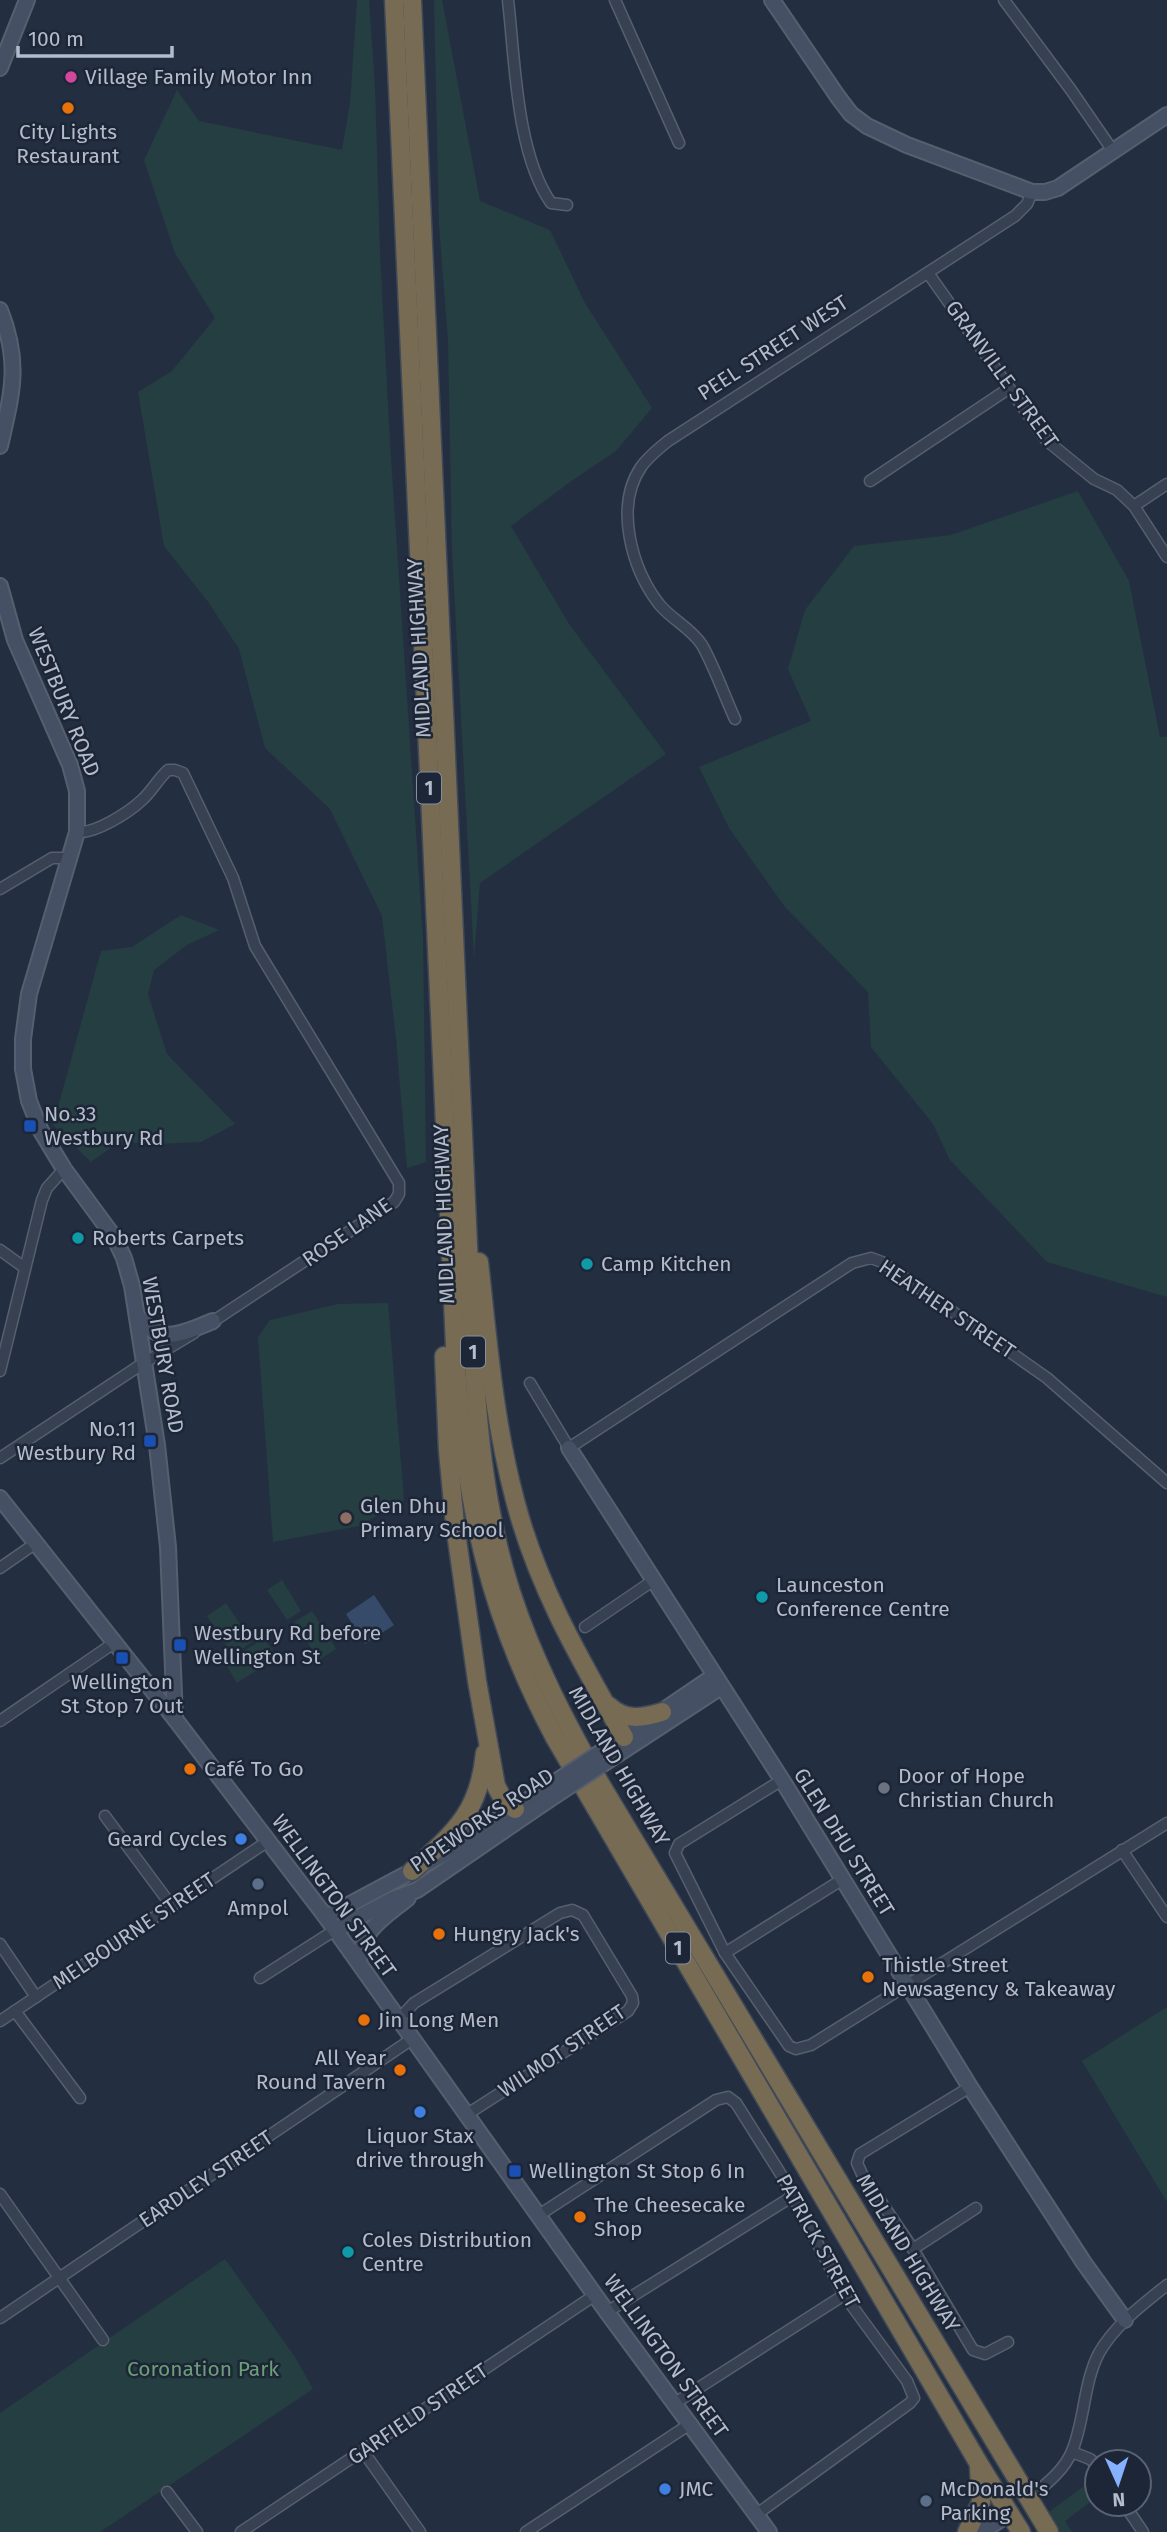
<svg xmlns="http://www.w3.org/2000/svg" width="1167" height="2532" font-family="'Fira Sans',sans-serif">
	<rect width="100%" height="100%" fill="#232f41"/>
	<!-- green -->
	<g fill="#253e42">
		<path d="M357 0H369L375 88 380 253 390 442 423 938 426 1162 407 1168 396 1039 382 916 330 809 265 748 239 649 209 603 164 546 138 392 172 371 215 318 175 253 144 160 177 90 199 121 342 150 350 103Z"/>
		<path d="M434 0H442L480 201 550 230 585 303 652 408 616 451 570 482 511 526 569 624 666 754 480 883 474 959 452 551 448 340 439 225Z"/>
		<path d="M1078 491 1129 581 1160 737H1167V1297L1047 1262 950 1160 933 1124 871 1047 868 992 785 907 729 828 699 767 811 721 788 669 805 610 854 546 951 535Z"/>
		<path d="M181 915 219 930 187 945 154 970 148 994 167 1054 235 1124 201 1142 159 1144 119 1142 91 1162 53 1125 101 951 132 947Z"/>
		<path d="M388 1303 404 1500 359 1526 273 1542 258 1337 270 1320 338 1304Z"/>
		<path d="M282 1580 301 1611 287 1620 267 1590Z"/>
		<path d="M226 1603 252 1642 233 1655 207 1616Z"/>
		<path d="M312 1611 336 1649 319 1660 294 1622Z"/>
		<path d="M264 1638 277 1657 237 1683 225 1663Z"/>
		<path d="M1167 2007V2202L1082 2061Z"/>
		<path d="M225 2259 295 2357 313 2389 100 2532H0V2413Z"/>
		<path d="M1090 2482 1097 2489V2497L1065 2521 1072 2532H1057L1047 2513Z"/>
	</g>
	<!-- water -->
	<path fill="#364a69" d="M374 1595 394 1625 365 1644 346 1614Z"/>
	<g fill="none" stroke-linecap="round" stroke-linejoin="round">
		<!-- street casing -->
		<g stroke="#565f6e" stroke-width="13">
			<g id="street">
				<path d="M508 0C515 60 516 153 551 203L567 205"/>
				<path d="M615 0 679 143"/>
				<path d="M1004 0 1071 90 1113 151"/>
				<path d="M928 273 1046 440 1094 479 1117 490 1134 506 1167 557"/>
				<path d="M870 481 1008 389"/>
				<path d="M1134 506 1167 484"/>
				<path d="M735 719C724 695 715 668 702 645 691 628 672 620 659 604 632 569 614 507 641 467 648 457 658 449 668 441L1015 216 1027 204 1032 192"/>
				<path d="M77 832C95 834 128 813 142 800 152 791 158 779 168 770H175L183 773 233 878 255 946 399 1183V1194L394 1202 209 1324"/>
				<path d="M0 889 52 858H68"/>
				<path d="M0 1250 25 1268"/>
				<path d="M0 1371 42 1200 47 1188 64 1169"/>
				<path d="M530 1383 569 1448 852 1263 871 1258 882 1262 1047 1378 1167 1483"/>
				<path d="M0 1458 139 1366 194 1333"/>
				<path d="M0 1568 36 1543"/>
				<path d="M585 1627 654 1580"/>
				<path d="M0 1721 114 1643"/>
				<path d="M782 1780 679 1844 675 1853 725 1953 789 2046 796 2049 811 2045 1167 1823"/>
				<path d="M105 1816 171 1905"/>
				<path d="M1122 1850 1167 1917"/>
				<path d="M0 1944 36 1997"/>
				<path d="M725 1953 843 1879"/>
				<path d="M260 1978 335 1930"/>
				<path d="M15 2011 80 2098"/>
				<path d="M399 2019 414 2003 560 1913 572 1910 583 1915 632 1996 633 2003 628 2011 466 2115"/>
				<path d="M0 2021 268 1841"/>
				<path d="M970 2087 860 2154 857 2163 862 2174 913 2249 973 2350 985 2354 1008 2342"/>
				<path d="M0 2194 103 2340"/>
				<path d="M539 2215 716 2100 728 2097 736 2103 787 2184 844 2295 907 2381 914 2398 910 2403 757 2514"/>
				<path d="M913 2249 976 2208"/>
				<path d="M607 2312 793 2196"/>
				<path d="M0 2318 412 2039"/>
				<path d="M675 2403 844 2295"/>
				<path d="M363 2451 420 2532"/>
				<path d="M1072 2452 1090 2459 1097 2465"/>
				<path d="M167 2492 197 2532"/>
				<path d="M1029 2498C1045 2485 1064 2471 1072 2451 1085 2420 1083 2384 1099 2353 1115 2325 1142 2305 1167 2285"/>
				<path d="M1124 2504 1143 2532"/>
				<path d="M241 2532 595 2295"/>
				<path d="M526 2532 690 2424"/>
			</g>
		</g>
		<!-- secondary casing -->
		<g stroke="#565f6e" stroke-width="18">
			<g id="secondary">
				<path d="M772 0 838 97 851 114 867 126 907 145 1032 192H1045L1058 188 1167 115"/>
				<path d="M0 68 27 0"/>
				<path d="M0 310C21 363 12 393 0 446"/>
				<path d="M0 586 15 640 70 765 77 791V832L29 994 23 1039V1069L29 1101 41 1131 64 1169 114 1237 124 1258 132 1286 157 1445 168 1547 175 1719"/>
				<path d="M139 1318C161 1347 185 1332 213 1321"/>
				<path d="M569 1448 782 1780 970 2087 1084 2263 1125 2320"/>
				<path d="M0 1498 175 1719 326 1917 607 2312 769 2532"/>
				<path d="M617 1742 714 1676"/>
				<path d="M600 1766 721 1687"/>
				<path d="M326 1917 444 1854 540 1792"/>
				<path d="M335 1930 393 1899 417 1890 547 1801"/>
				<path d="M359 1963C360 1930 385 1917 408 1898"/>
				<path d="M981 2532 1011 2513"/>
			</g>
		</g>
		<!-- highway casing -->
		<g stroke="#404958" stroke-width="21">
			<g id="highway">
				<path d="M394 0 456 1368C467 1508 488 1613 555 1738L979 2464 1021 2532"/>
				<path d="M412 0 472 1334C477 1421 484 1509 511 1592 533 1660 566 1723 601 1785L1049 2532"/>
				<path d="M479 1262C488 1342 494 1422 515 1500 537 1586 581 1661 624 1737"/>
				<path d="M444 1356 448 1451 455 1525 477 1681 496 1786 504 1801 515 1809"/>
				<path d="M609 1706C625 1721 642 1718 662 1712"/>
				<path d="M412 1871C454 1832 479 1814 485 1753"/>
				<path d="M967 2532 981 2502 979 2468"/>
			</g>
		</g>
		<!-- street -->
		<use href="#street" stroke="#384151" stroke-width="10"/>
		<!-- secondary -->
		<use href="#secondary" stroke="#455064" stroke-width="14"/>
		<!-- highway -->
		<use href="#highway" stroke="#776b54" stroke-width="18"/>
		<!-- secondary-bridge casing -->
		<g stroke="#565f6e" stroke-width="18" stroke-linecap="butt">
			<g id="secondary-bridge">
				<path d="M540 1792 610 1746"/>
				<path d="M547 1801 600 1766"/>
			</g>
		</g>
		<!-- secondary-bridge -->
		<use href="#secondary-bridge" stroke="#455064" stroke-width="14"/>
	</g>
	<!-- markers -->
	<circle fill="#d1479c" stroke="#1d2636" stroke-width="2.5" cx="71" cy="77" r="7"/>
	<g fill="#e8710a" stroke="#1d2636" stroke-width="2.5">
		<circle cx="68" cy="108" r="7"/>
		<circle cx="190" cy="1769" r="7"/>
		<circle cx="439" cy="1934" r="7"/>
		<circle cx="868" cy="1977" r="7"/>
		<circle cx="364" cy="2020" r="7"/>
		<circle cx="400" cy="2070" r="7"/>
		<circle cx="580" cy="2217" r="7"/>
	</g>
	<g fill="#1a4fb4" stroke="#1d2636" stroke-width="2.5">
		<rect x="23" y="1119" width="14" height="14" rx="3.5"/>
		<rect x="143" y="1434" width="14" height="14" rx="3.5"/>
		<rect x="173" y="1638" width="14" height="14" rx="3.5"/>
		<rect x="115" y="1651" width="14" height="14" rx="3.5"/>
		<rect x="508" y="2164" width="14" height="14" rx="3.5"/>
	</g>
	<g fill="#0f9aa8" stroke="#1d2636" stroke-width="2.5">
		<circle cx="78" cy="1238" r="7"/>
		<circle cx="587" cy="1264" r="7"/>
		<circle cx="762" cy="1597" r="7"/>
		<circle cx="348" cy="2252" r="7"/>
	</g>
	<circle fill="#8d6e63" stroke="#1d2636" stroke-width="2.5" cx="346" cy="1518" r="7"/>
	<circle fill="#6b7280" stroke="#1d2636" stroke-width="2.5" cx="884" cy="1788" r="7"/>
	<g fill="#3f7fe0" stroke="#1d2636" stroke-width="2.5">
		<circle cx="241" cy="1839" r="7"/>
		<circle cx="420" cy="2112" r="7"/>
		<circle cx="665" cy="2489" r="7"/>
	</g>
	<g fill="#5c6f8a" stroke="#1d2636" stroke-width="2.5">
		<circle cx="258" cy="1884" r="7"/>
		<circle cx="926" cy="2501" r="7"/>
	</g>
	<g text-anchor="middle" stroke-width="5" stroke-linejoin="round" paint-order="stroke">
		<!-- shield labels -->
		<g fill="#1d2636" stroke="#878f9e" stroke-width="2">
			<rect x="417" y="772.5" width="24" height="31" rx="5"/>
			<rect x="461" y="1336.5" width="24" height="31" rx="5"/>
			<rect x="666" y="1932.5" width="24" height="31" rx="5"/>
		</g>
		<g font-size="19" font-weight="bold" fill="#b4bccb">
			<text x="429" y="795">1</text>
			<text x="473" y="1359">1</text>
			<text x="678" y="1955">1</text>
		</g>
		<!-- poi labels -->
		<g font-size="21" fill="#b4bccb" stroke="#1d2636" text-anchor="start">
			<text x="85" y="84">Village Family Motor Inn</text>
			<text x="68" y="139" text-anchor="middle">City Lights<tspan x="68" dy="24">Restaurant</tspan></text>
			<text x="44" y="1121">No.33<tspan x="44" dy="24">Westbury Rd</tspan></text>
			<text x="92" y="1245">Roberts Carpets</text>
			<text x="601" y="1271">Camp Kitchen</text>
			<text x="136" y="1436" text-anchor="end">No.11<tspan x="136" dy="24">Westbury Rd</tspan></text>
			<text x="360" y="1513">Glen Dhu<tspan x="360" dy="24">Primary School</tspan></text>
			<text x="776" y="1592">Launceston<tspan x="776" dy="24">Conference Centre</tspan></text>
			<text x="194" y="1640">Westbury Rd before<tspan x="194" dy="24">Wellington St</tspan></text>
			<text x="122" y="1689" text-anchor="middle">Wellington<tspan x="122" dy="24">St Stop 7 Out</tspan></text>
			<text x="204" y="1776">Café To Go</text>
			<text x="898" y="1783">Door of Hope<tspan x="898" dy="24">Christian Church</tspan></text>
			<text x="227" y="1846" text-anchor="end">Geard Cycles</text>
			<text x="258" y="1915" text-anchor="middle">Ampol</text>
			<text x="453" y="1941">Hungry Jack's</text>
			<text x="882" y="1972">Thistle Street<tspan x="882" dy="24">Newsagency &amp; Takeaway</tspan></text>
			<text x="378" y="2027">Jin Long Men</text>
			<text x="386" y="2065" text-anchor="end">All Year<tspan x="386" dy="24">Round Tavern</tspan></text>
			<text x="420" y="2143" text-anchor="middle">Liquor Stax<tspan x="420" dy="24">drive through</tspan></text>
			<text x="529" y="2178">Wellington St Stop 6 In</text>
			<text x="594" y="2212">The Cheesecake<tspan x="594" dy="24">Shop</tspan></text>
			<text x="362" y="2247">Coles Distribution<tspan x="362" dy="24">Centre</tspan></text>
			<text x="679" y="2496">JMC</text>
			<text x="940" y="2496">McDonald's<tspan x="940" dy="24">Parking</tspan></text>
		</g>
		<!-- street labels -->
		<g font-size="21" fill="#b4bccb" stroke="#1d2636">
			<text transform="translate(773 348) rotate(-33)" y="7">PEEL STREET WEST</text>
			<text transform="translate(1002 374) rotate(54)" y="7">GRANVILLE STREET</text>
			<text transform="translate(419 648) rotate(-93)" y="7">MIDLAND HIGHWAY</text>
			<text transform="translate(64 702) rotate(68)" y="7">WESTBURY ROAD</text>
			<text transform="translate(444 1214) rotate(-92)" y="7">MIDLAND HIGHWAY</text>
			<text transform="translate(347 1232) rotate(-35)" y="7">ROSE LANE</text>
			<text transform="translate(947 1309) rotate(34)" y="7">HEATHER STREET</text>
			<text transform="translate(163 1355) rotate(80)" y="7">WESTBURY ROAD</text>
			<text transform="translate(619 1766) rotate(60)" y="7">MIDLAND HIGHWAY</text>
			<text transform="translate(482 1820) rotate(-34)" y="7">PIPEWORKS ROAD</text>
			<text transform="translate(844 1842) rotate(58)" y="7">GLEN DHU STREET</text>
			<text transform="translate(334 1896) rotate(54)" y="7">WELLINGTON STREET</text>
			<text transform="translate(134 1931) rotate(-34)" y="7">MELBOURNE STREET</text>
			<text transform="translate(562 2051) rotate(-34)" y="7">WILMOT STREET</text>
			<text transform="translate(206 2179) rotate(-34)" y="7">EARDLEY STREET</text>
			<text transform="translate(818 2241) rotate(61)" y="7">PATRICK STREET</text>
			<text transform="translate(908 2253) rotate(59)" y="7">MIDLAND HIGHWAY</text>
			<text transform="translate(666 2356) rotate(54)" y="7">WELLINGTON STREET</text>
			<text transform="translate(418 2414) rotate(-34)" y="7">GARFIELD STREET</text>
		</g>
		<!-- park labels -->
		<g font-size="21" fill="#6a9e77" stroke="#1d2636">
			<text x="203" y="2376">Coronation Park</text>
		</g>
	</g>
	<!-- north arrow -->
	<g transform="translate(1118 2483) rotate(177)"><circle r="33" fill="#1d2636" stroke="#596272" stroke-width="2"/>
	<path d="M0-5L12 26L0 18L-12 26Z" fill="#86b1fe"/>
	<text y="-10" font-size="19" font-weight="bold" text-anchor="middle" fill="#b4bccb">N</text>
	</g>
	<!-- scale -->
	<path d="M18 46v10h154v-10" fill="none" stroke="#b4bccb" stroke-width="3.5"/>
	<text x="28" y="46" font-size="21" fill="#b4bccb" stroke="#1d2636" stroke-width="5" paint-order="stroke">100 m</text>
</svg>
